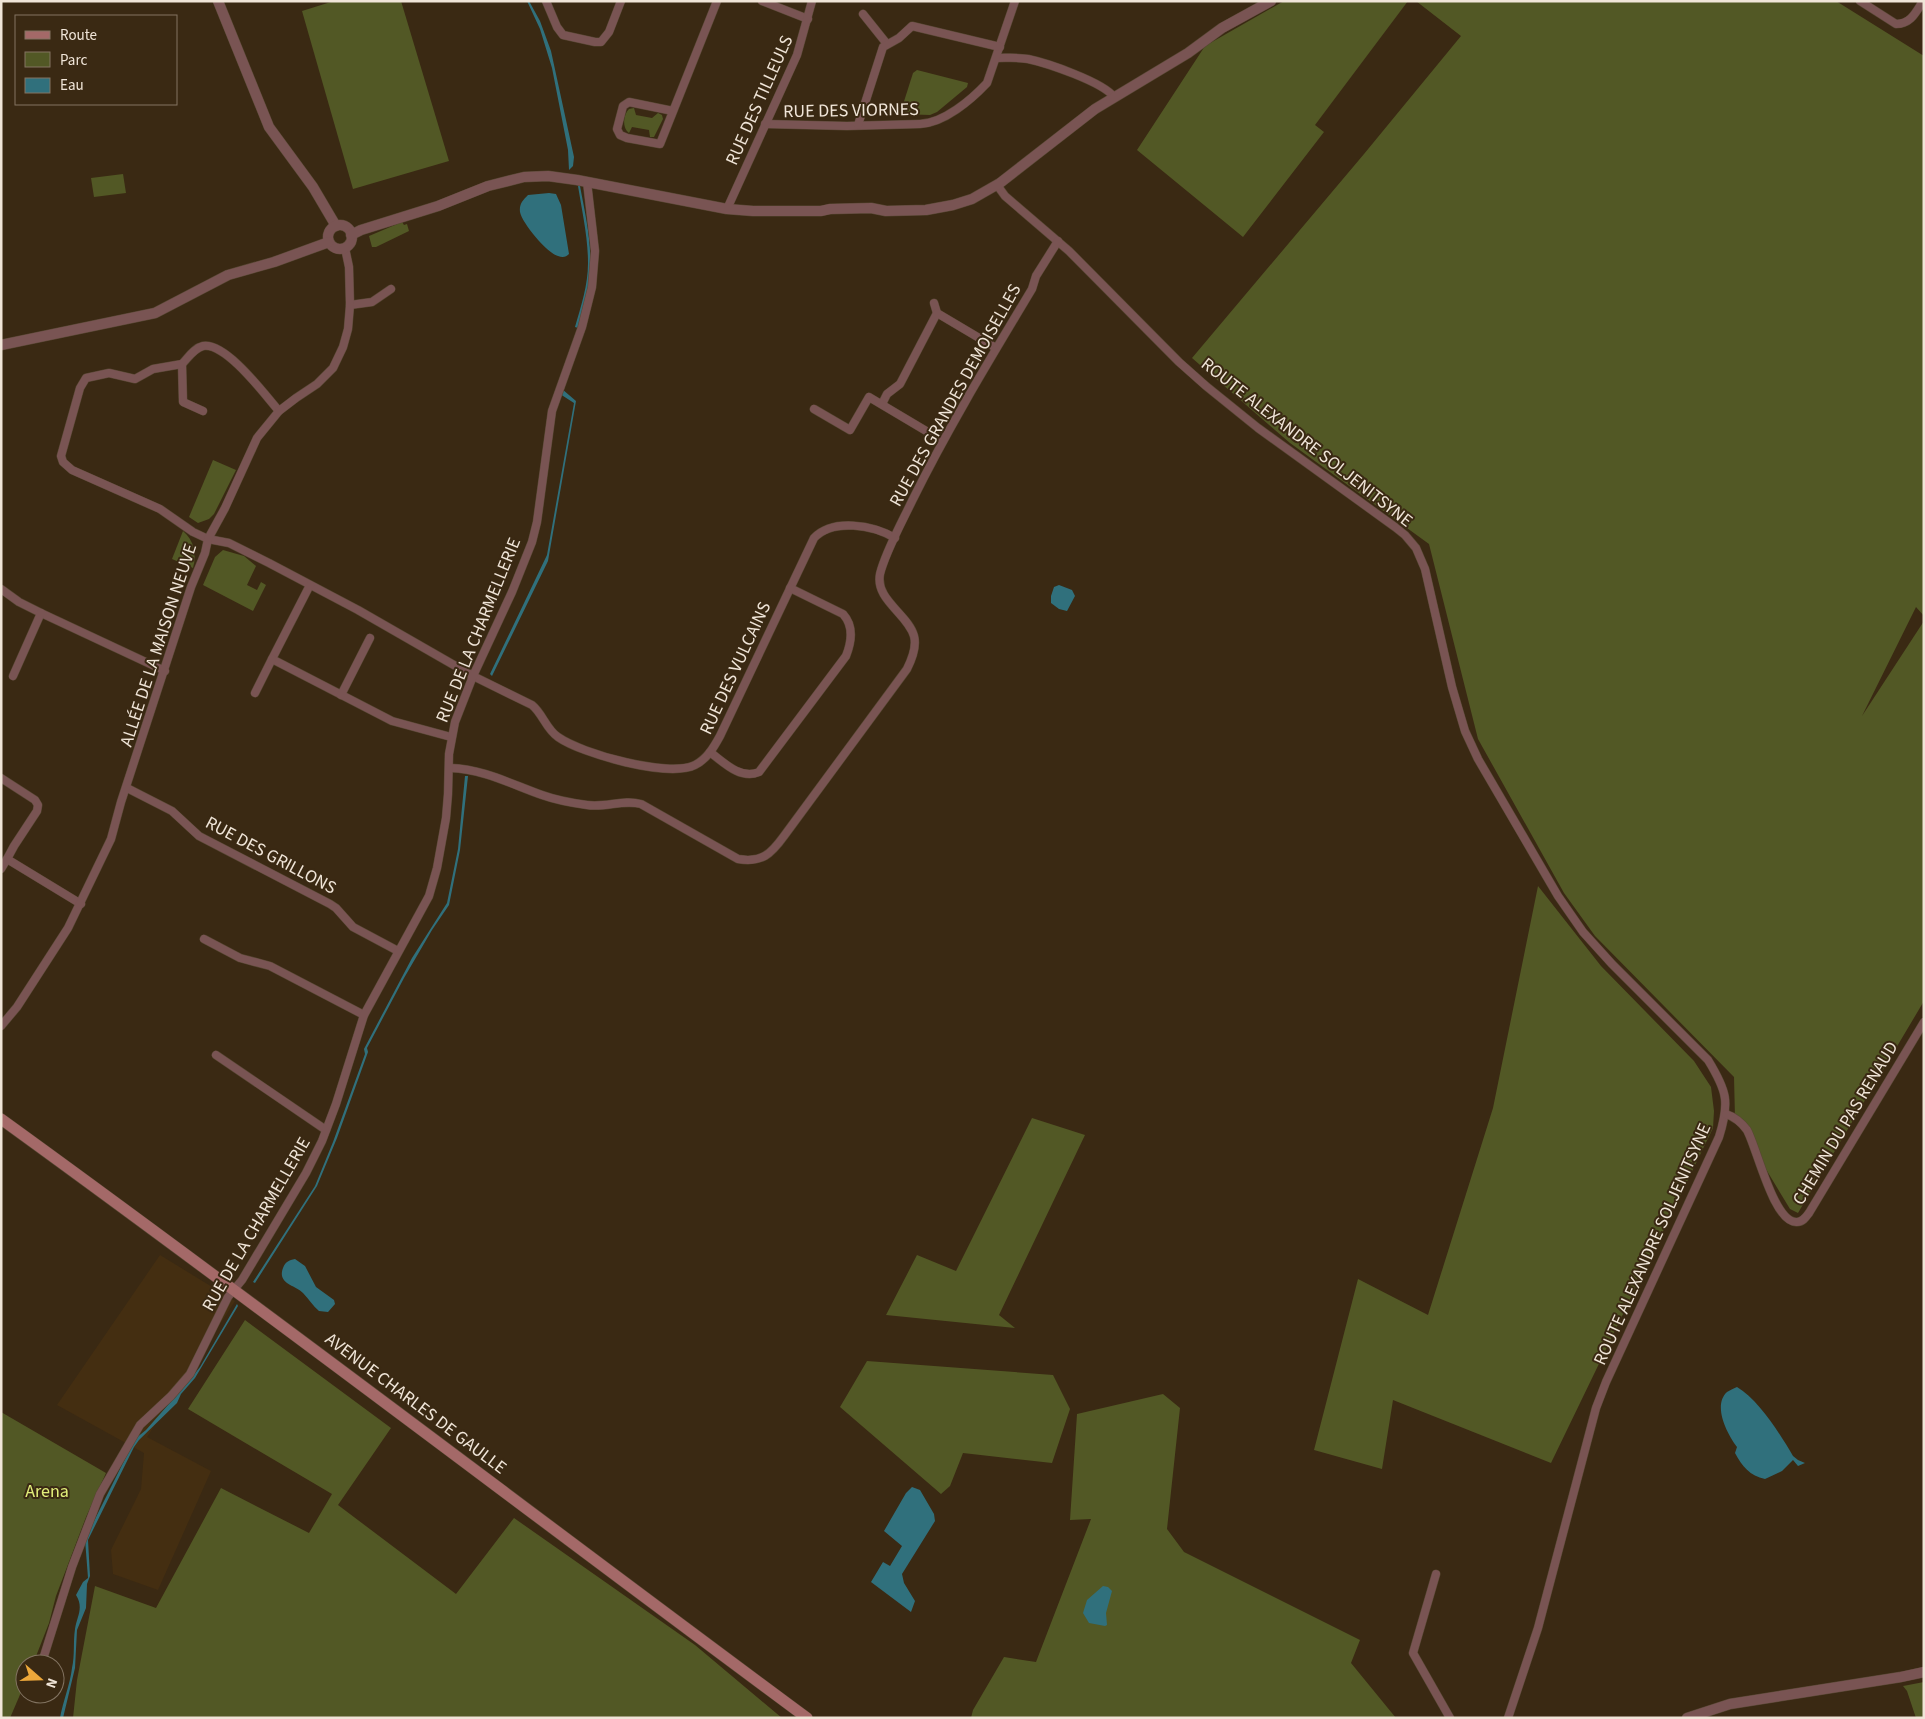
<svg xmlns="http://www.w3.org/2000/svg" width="1925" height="1719" font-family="'Source Sans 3',sans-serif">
	<rect width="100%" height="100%" fill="#3a2913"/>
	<!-- built -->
	<path fill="#442e11" d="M160 1255 235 1301 147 1437 211 1471 158 1590 113 1574 111 1550 141 1489 144 1453 57 1405Z"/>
	<!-- green -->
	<g fill="#525825">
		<path d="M334 1H401L449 161 353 189 302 11Z"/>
		<path d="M1284 1H1408L1315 125 1324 132 1243 237 1137 150 1205 46Z"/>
		<path d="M1416 1H1836L1924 56V616L1916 607 1862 716 1924 621V1001L1798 1213 1790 1209 1735 1118 1734 1077 1595 936 1564 893 1478 739 1429 544 1290 443 1192 358 1364 154 1461 36Z"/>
		<path d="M917 70 968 83 967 87 937 112 930 115 900 114 913 73Z"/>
		<path d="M634 108 636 115 652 118 658 113 662 115 663 119 654 137H650L649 130 632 127 629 133C622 128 623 115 629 109Z"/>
		<path d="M123 174 126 193 94 197 91 178Z"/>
		<path d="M402 222 404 225 407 224 409 231 376 247H372L369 236Z"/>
		<path d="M213 460 236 470 214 514 209 519 198 523 189 517Z"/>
		<path d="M183 531C194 540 197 555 193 568L172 559Z"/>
		<path d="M223 550 244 556 256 566 247 585 257 590 261 582 266 585 253 611 203 585 215 557Z"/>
		<path d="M1538 886 1601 966 1694 1061 1711 1087 1714 1111 1713 1128 1551 1463 1393 1400 1382 1469 1314 1450 1358 1279 1428 1315 1493 1108Z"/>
		<path d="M1032 1118 1085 1135 999 1315 1015 1328 886 1315 917 1255 956 1271Z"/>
		<path d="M245 1320 391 1428 338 1505 456 1594 514 1518 695 1645 782 1718H73L77 1680 95 1586 156 1608 221 1488 309 1533 332 1494 188 1409Z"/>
		<path d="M867 1361 1053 1375 1070 1409 1052 1463 963 1453 950 1486 941 1494 840 1407Z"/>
		<path d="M1163 1394 1180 1408 1167 1529 1184 1552 1360 1640 1351 1663 1396 1718H971L973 1710 1004 1657 1036 1662 1091 1519 1070 1520 1077 1414Z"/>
		<path d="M1 1412 106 1473 86 1517 56 1596 49 1623 33 1664H25V1683L10 1718H1Z"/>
		<path d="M1924 1682V1718H1916L1907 1691 1903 1686Z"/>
	</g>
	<!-- water -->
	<g fill="#30707c">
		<path d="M527 1H529L540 21 551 51 574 157 573 166 569 170 568 150 552 68 540 29Z"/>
		<path d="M578 186H580C585 213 592 242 590 271 589 290 583 309 578 328L575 327C581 306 588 285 588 263 588 237 582 211 578 186Z"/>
		<path d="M549 193 556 194 561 205 569 254C566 257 563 258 558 256 547 253 522 223 520 212 519 204 523 200 528 195Z"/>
		<path d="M562 389 576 401 548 561 492 676 490 674 547 555 574 403 560 394Z"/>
		<path d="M1059 585 1072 590 1075 596 1067 611 1059 609 1051 603V596L1054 587Z"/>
		<path d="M465 776H468L460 850 449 905 432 930 404 978 367 1048 368 1052 337 1138 317 1186 255 1283 253 1282 315 1186 333 1142 365 1054 364 1049 412 958 447 903 458 849Z"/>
		<path d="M295 1259 305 1266 316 1287 334 1300 335 1304 328 1312 319 1311C313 1306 309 1299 303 1293 295 1285 277 1284 283 1268 285 1262 289 1260 295 1259Z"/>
		<path d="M237 1304 238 1306 195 1378 181 1394 177 1403 139 1440 134 1447 88 1540 90 1576 87 1584 86 1608 77 1630 75 1668 63 1718H60C63 1701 70 1685 72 1668 75 1655 73 1642 75 1629 77 1616 84 1608 76 1595L83 1582 88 1578 85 1539 135 1439 146 1430 189 1381 200 1367Z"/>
		<path d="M1737 1387C1759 1400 1780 1434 1793 1456L1798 1460 1805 1463 1798 1466 1793 1460 1782 1471 1765 1479C1750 1476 1742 1466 1735 1453L1737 1447C1728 1435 1712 1406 1727 1392 1730 1390 1733 1389 1737 1387Z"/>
		<path d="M912 1487 920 1490 934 1514 935 1521 902 1574 904 1583 915 1601 911 1612 871 1582 883 1562 890 1566 902 1546 884 1531 906 1493Z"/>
		<path d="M1103 1586 1108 1587 1112 1591 1106 1613 1107 1625 1105 1626 1089 1623 1083 1613 1087 1600Z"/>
	</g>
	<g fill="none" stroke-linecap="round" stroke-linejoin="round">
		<!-- minor casing -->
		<g stroke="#574733" stroke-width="9">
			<g id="minor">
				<path d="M546 1 557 27 563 35 595 42H601L609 32 621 1"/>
				<path d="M762 1 808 19"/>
				<path d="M1860 1 1896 24C1911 24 1916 12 1923 1"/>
				<path d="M863 14 887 44"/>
				<path d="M997 58C1008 58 1017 57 1028 59 1047 63 1103 82 1114 97"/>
				<path d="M673 111 629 102 623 106 617 129 620 135 627 138 660 144 717 1"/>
				<path d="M765 124 847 126 920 124C944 123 971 100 987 83L1015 1"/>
				<path d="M858 125 883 47 899 38 912 26 1000 47"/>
				<path d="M997 185 1005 196 1069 251 1179 362 1206 386 1258 428 1395 527 1405 535 1416 548 1425 569 1452 687 1465 731 1478 759 1558 896 1583 932 1612 964 1708 1060C1727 1091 1730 1102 1719 1137L1606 1382 1596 1408 1538 1628 1508 1718"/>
				<path d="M727 209 797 55 812 1"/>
				<path d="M934 303 937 313 996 348"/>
				<path d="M350 305 372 302 391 289"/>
				<path d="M182 364 183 402 203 411"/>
				<path d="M882 404 887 394 900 384 937 313"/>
				<path d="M814 409 850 430 869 397 943 441"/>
				<path d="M279 411C265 395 226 342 203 346 194 348 188 358 182 364L153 369 135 379 109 373 86 378 80 388 61 456 63 462 72 470 160 509 193 532 208 539 229 543 269 563 358 610 473 676 532 705C543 714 546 729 558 737 582 754 669 778 695 765 707 759 714 747 720 736L814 538C833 518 873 525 895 538"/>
				<path d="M310 585 272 659 392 721 451 737"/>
				<path d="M1 589 19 602 41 613 165 671"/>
				<path d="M13 676 41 613"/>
				<path d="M255 693 272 659"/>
				<path d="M341 695 370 638"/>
				<path d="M710 752C724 763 741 780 759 772L846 656C852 641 854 626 843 614L790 588"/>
				<path d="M450 768C483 769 511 784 542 795 556 800 572 803 587 805 606 808 623 799 641 804L738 859C762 863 771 854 784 836L907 669C912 659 917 647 914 636 908 614 875 600 880 574 885 553 902 522 912 501 948 428 990 359 1032 289L1036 276 1058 241"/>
				<path d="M1 778 35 800 38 805 37 811 14 846 7 859"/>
				<path d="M127 788 172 811 199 836 330 904 336 908 353 927 398 951"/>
				<path d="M1 869 7 859 81 904"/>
				<path d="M204 939 240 958 270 966 364 1015"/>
				<path d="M1 1026 17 1007 68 928 111 839 121 802 191 587 205 553 208 539 225 508 257 438 279 411 296 398 317 384 333 368 343 347 348 329 350 305 349 267 345 248"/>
				<path d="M216 1055 326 1130"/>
				<path d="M1726 1114C1735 1117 1741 1122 1747 1130 1757 1148 1774 1224 1797 1222 1803 1222 1806 1217 1809 1213L1924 1022"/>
				<path d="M1436 1574 1413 1653 1450 1718"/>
				<path d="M44 1656 72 1567 100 1494 140 1425 171 1396 190 1374 228 1297 242 1280 306 1173 322 1141 336 1104 364 1015 429 896 437 868 446 818 448 794 449 754 455 722 473 676 512 592 532 542 537 522 552 411 582 327 592 287 595 251 587 182"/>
			</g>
		</g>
		<!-- tertiary casing -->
		<g stroke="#574733" stroke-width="11">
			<g id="tertiary">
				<path d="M218 1 269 127 313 187 336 226"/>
				<circle cx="340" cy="237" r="12"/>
				<path d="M351 235 361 230 438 206 488 186 524 177 548 176 577 180 727 209 753 211H821L830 209 871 208 886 211 926 210 953 205 972 199 1000 183 1095 109 1188 53 1222 28 1271 1"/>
				<path d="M1 345 155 313 228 275 274 262 329 242"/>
				<path d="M1687 1718 1730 1704 1901 1677 1924 1672"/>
			</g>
		</g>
		<!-- secondary casing -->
		<g stroke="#574733" stroke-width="12">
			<path id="secondary" d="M1 1119C272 1315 538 1519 807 1718"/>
		</g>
		<!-- minor -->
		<use href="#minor" stroke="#795453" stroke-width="8"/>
		<!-- tertiary -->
		<use href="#tertiary" stroke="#795453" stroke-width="10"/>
		<!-- secondary -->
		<use href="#secondary" stroke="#a46968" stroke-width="11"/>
	</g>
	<g text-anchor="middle" stroke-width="4" stroke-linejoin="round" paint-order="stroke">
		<!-- street labels -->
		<g font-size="18" fill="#f0e5d8" stroke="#3a2913">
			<text transform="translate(759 100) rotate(-66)" y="6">RUE DES TILLEULS</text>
			<text transform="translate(851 110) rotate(-1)" y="6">RUE DES VIORNES</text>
			<text transform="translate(955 395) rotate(-61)" y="6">RUE DES GRANDES DEMOISELLES</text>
			<text transform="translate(1307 442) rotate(38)" y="6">ROUTE ALEXANDRE SOLJENITSYNE</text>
			<text transform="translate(478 630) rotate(-68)" y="6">RUE DE LA CHARMELLERIE</text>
			<text transform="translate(158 645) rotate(-72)" y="6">ALLÉE DE LA MAISON NEUVE</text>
			<text transform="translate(735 668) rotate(-65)" y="6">RUE DES VULCAINS</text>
			<text transform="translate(271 855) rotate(28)" y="6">RUE DES GRILLONS</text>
			<text transform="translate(1845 1123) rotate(-59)" y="6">CHEMIN DU PAS RENAUD</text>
			<text transform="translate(256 1224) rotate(-60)" y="6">RUE DE LA CHARMELLERIE</text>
			<text transform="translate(1652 1244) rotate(-66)" y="6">ROUTE ALEXANDRE SOLJENITSYNE</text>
			<text transform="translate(416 1403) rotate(37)" y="6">AVENUE CHARLES DE GAULLE</text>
		</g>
		<!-- park labels -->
		<g font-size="18" fill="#e2ef7a" stroke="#3a2913">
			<text x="47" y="1497">Arena</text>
		</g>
	</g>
	<!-- border -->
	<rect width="1925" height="1719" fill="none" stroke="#f0e5d8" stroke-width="5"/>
	<!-- legend -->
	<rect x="15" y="15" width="162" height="90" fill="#3a2913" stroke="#837462"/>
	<rect x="25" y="31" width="25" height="8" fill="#a46968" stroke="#837462"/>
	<text x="60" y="40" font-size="15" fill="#f0e5d8">Route</text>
	<rect x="25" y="52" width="25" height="15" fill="#525825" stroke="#837462"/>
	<text x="60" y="65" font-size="15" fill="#f0e5d8">Parc</text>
	<rect x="25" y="78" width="25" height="15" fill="#30707c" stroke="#837462"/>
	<text x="60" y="90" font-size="15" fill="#f0e5d8">Eau</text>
	<!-- north arrow -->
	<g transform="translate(40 1679) rotate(110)"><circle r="24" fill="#3a2913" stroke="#837462"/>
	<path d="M0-4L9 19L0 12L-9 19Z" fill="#eda83b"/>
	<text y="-8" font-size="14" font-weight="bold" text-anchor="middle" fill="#f0e5d8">N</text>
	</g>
</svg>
